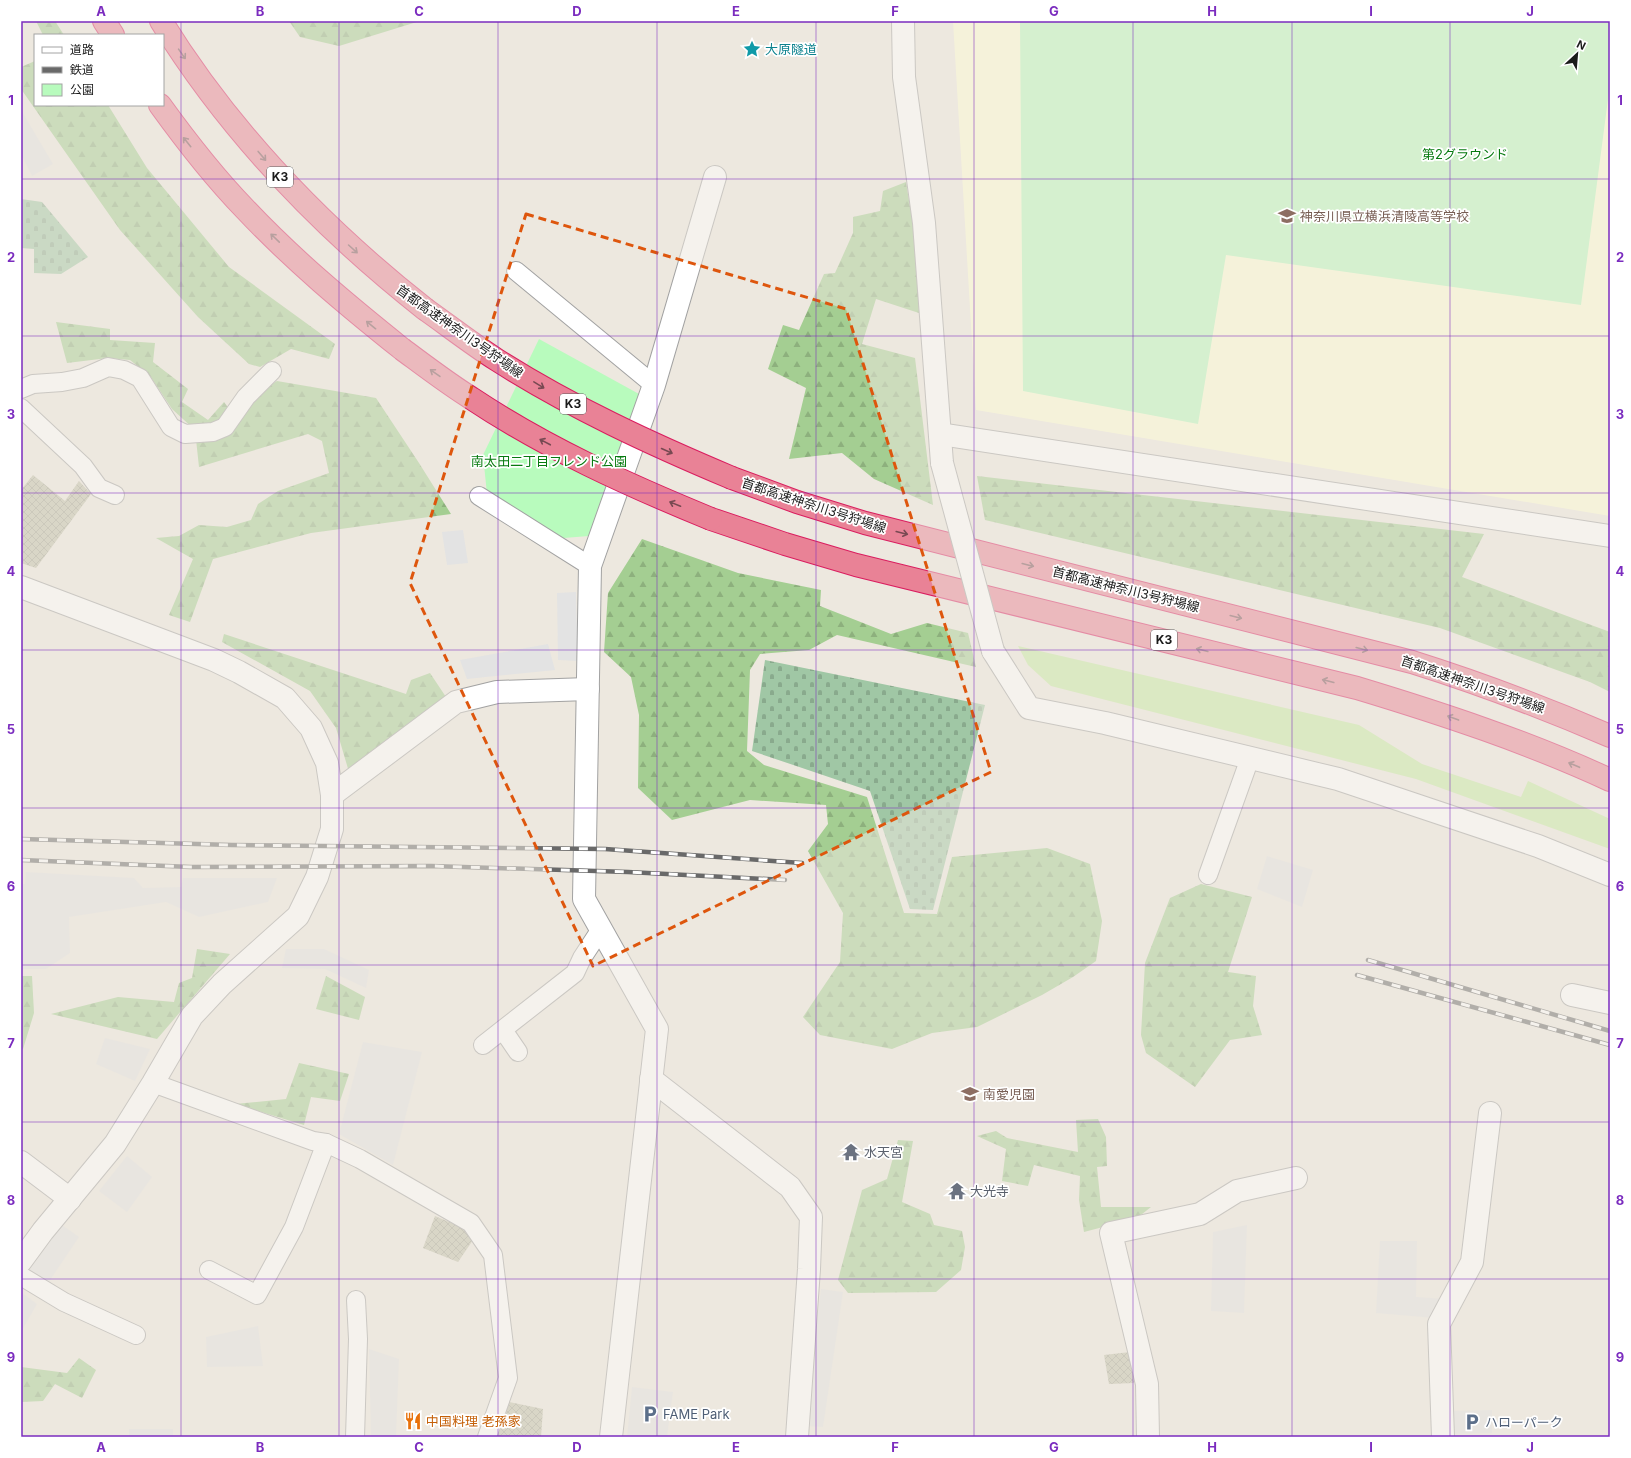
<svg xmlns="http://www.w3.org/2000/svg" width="1631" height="1458" font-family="Inter,'Noto Sans JP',sans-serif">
	<defs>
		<pattern id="construction-cross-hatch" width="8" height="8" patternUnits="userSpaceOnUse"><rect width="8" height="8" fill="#c1c1ab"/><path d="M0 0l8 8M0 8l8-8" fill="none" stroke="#a5a593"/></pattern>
		<pattern id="forest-firs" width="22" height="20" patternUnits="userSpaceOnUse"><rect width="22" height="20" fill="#a4ce92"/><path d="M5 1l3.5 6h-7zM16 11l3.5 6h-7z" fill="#8db07d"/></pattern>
		<pattern id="cemetery-stones" width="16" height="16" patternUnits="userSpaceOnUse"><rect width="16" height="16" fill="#a0c7a5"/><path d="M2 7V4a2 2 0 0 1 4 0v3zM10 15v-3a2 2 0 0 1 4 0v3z" fill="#89aa8d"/></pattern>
	</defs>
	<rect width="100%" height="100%" fill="#ede8df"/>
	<!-- education -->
	<path fill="#ffffd6" d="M953 21H1610V516L976 410Z"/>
	<!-- construction -->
	<g fill="url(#construction-cross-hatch)">
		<path d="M33 475 65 501 79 481 91 494 36 568 21 563V490Z"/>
		<path d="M435 1216 461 1227 473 1240 458 1262 423 1248Z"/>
		<path d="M1130 1352 1134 1383 1109 1384 1104 1355Z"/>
		<path d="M505 1401 543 1409 541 1437H498Z"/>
	</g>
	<!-- grass -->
	<path fill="#c6eaa2" d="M1018 646 1359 725 1422 764 1521 797 1528 781 1610 819V849L1416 779 1051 686 1028 665Z"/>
	<!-- forest -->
	<g fill="url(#forest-firs)">
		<path d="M36 21H55L64 35H43Z"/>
		<path d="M289 21H420L339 46 300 37Z"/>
		<path d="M35 61V105H108L147 168 229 267 335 344 329 359 291 349 260 367 249 364 198 317 120 230 21 89V67Z"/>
		<path d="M906 182 917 249 919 313 876 299 862 344 915 358 933 505 874 479 842 453 789 459 806 388 768 369 783 325 799 330 824 274 835 273 853 233V217L880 211 883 191Z"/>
		<path d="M56 322 110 329V340L155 343 153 362 188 389 182 402 208 420 224 402 236 418 256 394 277 381 376 398 419 463 451 514 311 533 213 559 190 622 169 615 193 559 156 538 179 536 199 525 227 527 251 520 258 504 278 491 329 473 322 441 308 434 199 467 195 430 172 409 150 376 130 360 108 358 67 363Z"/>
		<path d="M977 476 1484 534 1462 577 1610 632V692L1590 682 1440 628 985 520Z"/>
		<path d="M642 539 738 573 821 590 820 606 891 634 927 623 968 633 976 667 837 635 809 650 760 654 750 670 747 751 764 765 867 797 904 913 937 914 952 857 1047 848 1090 864 1102 921 1096 961 1073 977 1042 995 977 1027 932 1033 892 1049 820 1035 803 1017 840 962 843 913 808 851 828 824 826 805 750 800 672 820 638 788 639 715 631 677 604 652 608 593Z"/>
		<path d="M224 634 406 694 411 680 430 673 446 697 349 772 336 728 310 691 222 642Z"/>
		<path d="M1201 884 1252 897 1228 972 1256 976 1253 1006 1262 1035 1230 1040 1195 1087 1146 1053 1141 1035 1145 963 1170 898Z"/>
		<path d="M197 949 230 954 157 1039 51 1014 118 997 174 1002 179 983 192 978Z"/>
		<path d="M21 976H32L34 1013 23 1049 21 1048Z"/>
		<path d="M326 976 365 997 359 1020 316 1009Z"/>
		<path d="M299 1063 349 1074 340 1101 311 1097 304 1125 235 1104 286 1099Z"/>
		<path d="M1098 1119 1106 1137 1107 1166 1097 1167 1101 1207H1151L1137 1218 1084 1232 1079 1200 1080 1176 1034 1165 1028 1186 1002 1181 1006 1149 977 1136 996 1131 1007 1138 1078 1152 1076 1120Z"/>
		<path d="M898 1140 913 1141 902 1202 930 1214 934 1225 962 1231 965 1247 961 1270 936 1292 848 1293 838 1280 862 1190 887 1179Z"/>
		<path d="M79 1358 96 1370 82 1398 55 1384 43 1401 21 1402V1367L67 1373Z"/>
	</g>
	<!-- cemetery -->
	<g fill="url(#cemetery-stones)">
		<path d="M21 199 42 202 88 257 61 274 34 273V249L21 248Z"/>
		<path d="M765 660 985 705 933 910 910 909 870 791 752 751Z"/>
	</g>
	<!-- park -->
	<g fill="#b8fbbd">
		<path d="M1020 21H1610V84L1581 305 1226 255 1198 424 1023 391Z"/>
		<path d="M539 339 639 394 589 536 551 539 487 494 483 455Z"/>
	</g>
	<!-- parking -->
	<g fill="#e3e3e3">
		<path d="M21 110 53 164 32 176 21 154Z"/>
		<path d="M463 530 468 563 447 565 442 532Z"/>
		<path d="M576 592 578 661 558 660 557 593Z"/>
		<path d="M548 644 555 670 467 679 460 660Z"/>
		<path d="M1267 856 1313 870 1302 907 1257 889Z"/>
		<path d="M26 872 134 878 143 888 181 887 183 878H277L268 902 199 917 166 902 69 917 70 953 46 969H21V884H25Z"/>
		<path d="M286 949H324L369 970 366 988 325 969 282 968Z"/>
		<path d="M105 1038 150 1049 135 1081 96 1064Z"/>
		<path d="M363 1042 422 1052 393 1165 339 1134Z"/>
		<path d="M127 1156 152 1177 127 1212 99 1191Z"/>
		<path d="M62 1225 79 1237 48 1283 29 1270Z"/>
		<path d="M1247 1225 1244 1313 1211 1311 1213 1232Z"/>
		<path d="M1380 1241H1417L1416 1297 1445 1299 1434 1318 1376 1313Z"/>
		<path d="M821 1289 843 1292 823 1427 804 1426Z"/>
		<path d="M21 1292 37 1304 21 1332Z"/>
		<path d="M258 1326 263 1366 207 1367 206 1337Z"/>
		<path d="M369 1349 399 1359 396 1437H371Z"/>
		<path d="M632 1387 673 1392 667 1437H627Z"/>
		<path d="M1492 1410V1433L1453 1434 1451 1411Z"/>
		<rect x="129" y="1429" width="44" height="8"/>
	</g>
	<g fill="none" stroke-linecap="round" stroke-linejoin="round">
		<!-- service casing -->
		<g stroke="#a2a2a2" stroke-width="20">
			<g id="service">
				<path d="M516 271 654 385"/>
				<path d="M21 389 33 384 62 382 83 378 108 367 124 370 140 378 171 427 185 434 213 432 225 427 246 397 272 371"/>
				<path d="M21 408 83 466 99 488 115 495"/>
				<path d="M479 496 590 566"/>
				<path d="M1208 875 1250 758"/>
				<path d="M503 1030 518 1052"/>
				<path d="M483 1045 575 973 582 958 601 929"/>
				<path d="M153 1083 313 1141 326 1143 360 1159 471 1223 493 1255 508 1378 487 1437"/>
				<path d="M209 1270 257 1295 294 1227 326 1143"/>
				<path d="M21 1276 64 1302 136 1335"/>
				<path d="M355 1437 358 1339 356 1300"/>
			</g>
		</g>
		<!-- minor casing -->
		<g stroke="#a2a2a2" stroke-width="24">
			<g id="minor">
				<path d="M903 21 904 77 924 223 942 463"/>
				<path d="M940 434 1610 536"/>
				<path d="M21 587 214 660 239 672 285 698 311 728 327 763 332 795V829L317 877 298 916 222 984 192 1016 153 1083 115 1144 43 1231 21 1261"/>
				<path d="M993 651 1029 708 1105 723 1338 779 1538 846 1610 875"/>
				<path d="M332 795 456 702 497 692 588 689"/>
				<path d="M1572 995 1610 1003"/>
				<path d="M651 1079 790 1187 811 1217 809 1269 797 1437"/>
				<path d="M21 1162 70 1199"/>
				<path d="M611 1437 657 1029 584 899 590 566 654 385 715 177"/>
				<path d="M1148 1437 1147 1384 1111 1233 1200 1214 1237 1191 1296 1178"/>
				<path d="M1443 1437 1439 1324 1472 1262 1490 1113"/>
			</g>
		</g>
		<!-- motorway casing -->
		<g stroke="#da1d5f" stroke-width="24">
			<g id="motorway">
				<path d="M104 21 113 35"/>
				<path d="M161 21C231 134 321 227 425 309"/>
				<path d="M160 105C186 141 214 177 245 209 293 260 347 305 402 349"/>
				<path d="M732 478 797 502 865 523 1412 662C1479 683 1545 708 1610 736"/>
				<path d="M711 519 785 544 856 565 1357 688C1443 714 1528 742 1610 780"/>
			</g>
		</g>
		<!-- service -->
		<use href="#service" stroke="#fff" stroke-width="18"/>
		<!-- minor -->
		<use href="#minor" stroke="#fff" stroke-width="22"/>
		<!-- motorway -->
		<use href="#motorway" stroke="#e98296" stroke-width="22"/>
		<!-- rail casing -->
		<g stroke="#696969" stroke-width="4.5">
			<g id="rail">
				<path d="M21 839 232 845 605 849 802 863"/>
				<path d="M21 860 191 867 431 866 628 872 785 880"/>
				<path d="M1368 960 1610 1031"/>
				<path d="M1357 975 1610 1045"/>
			</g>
		</g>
		<!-- rail -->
		<use href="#rail" stroke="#fff" stroke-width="3" stroke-dasharray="9" stroke-linecap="butt"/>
		<!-- minor-bridge casing -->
		<g stroke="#a2a2a2" stroke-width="24" stroke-linecap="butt">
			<path id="minor-bridge" d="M942 463 993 651"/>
		</g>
		<!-- motorway-bridge casing -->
		<g stroke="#da1d5f" stroke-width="24" stroke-linecap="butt">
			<g id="motorway-bridge">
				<path d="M425 309C449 326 472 344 497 360 571 407 651 444 732 478"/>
				<path d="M402 349C425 366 447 383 471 398 546 448 628 485 711 519"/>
			</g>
		</g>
		<!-- minor-bridge -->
		<use href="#minor-bridge" stroke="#fff" stroke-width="22"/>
		<!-- motorway-bridge -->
		<use href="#motorway-bridge" stroke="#e98296" stroke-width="22"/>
	</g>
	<!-- one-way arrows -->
	<defs><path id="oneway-shaft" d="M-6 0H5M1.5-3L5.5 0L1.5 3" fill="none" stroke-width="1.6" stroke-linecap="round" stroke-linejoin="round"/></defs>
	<g stroke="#784952">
		<use href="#oneway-shaft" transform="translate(182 54) rotate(55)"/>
		<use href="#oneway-shaft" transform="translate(187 142) rotate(-129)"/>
		<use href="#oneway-shaft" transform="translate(262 156) rotate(50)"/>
		<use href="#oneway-shaft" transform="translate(275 238) rotate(-136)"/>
		<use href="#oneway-shaft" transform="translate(353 249) rotate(42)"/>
		<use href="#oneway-shaft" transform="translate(371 325) rotate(-141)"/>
		<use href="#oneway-shaft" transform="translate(435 373) rotate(-145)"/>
		<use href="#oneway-shaft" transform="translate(539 385) rotate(31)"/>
		<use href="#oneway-shaft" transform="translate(545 442) rotate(-152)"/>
		<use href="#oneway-shaft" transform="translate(667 451) rotate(24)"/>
		<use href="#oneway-shaft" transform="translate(675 504) rotate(-158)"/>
		<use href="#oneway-shaft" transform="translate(902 533) rotate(14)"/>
		<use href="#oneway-shaft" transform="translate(1028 565) rotate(14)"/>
		<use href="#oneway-shaft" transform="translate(1236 617) rotate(14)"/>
		<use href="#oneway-shaft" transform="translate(1362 649) rotate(14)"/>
		<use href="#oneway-shaft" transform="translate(1202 650) rotate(-166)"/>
		<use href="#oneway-shaft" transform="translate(1328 681) rotate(-166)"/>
		<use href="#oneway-shaft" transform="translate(1453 718) rotate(-160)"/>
		<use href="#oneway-shaft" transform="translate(1574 765) rotate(-157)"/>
	</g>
	<!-- marked area -->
	<path d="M0 0H1631V1458H0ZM526 214 846 309 991 772 593 966 410 583Z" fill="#ede8df" fill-opacity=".55" fill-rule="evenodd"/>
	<path fill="none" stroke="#de560d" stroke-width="3" stroke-dasharray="8 5" stroke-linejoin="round" d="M526 214 846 309 991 772 593 966 410 583Z"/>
	<!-- grid -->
	<path fill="none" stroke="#7b2cbf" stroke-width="1" stroke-opacity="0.55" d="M181 21V1437M339 21V1437M498 21V1437M657 21V1437M816 21V1437M974 21V1437M1133 21V1437M1292 21V1437M1450 21V1437M21 179H1610M21 336H1610M21 493H1610M21 650H1610M21 808H1610M21 965H1610M21 1122H1610M21 1279H1610"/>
	<!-- icons -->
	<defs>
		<g id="sight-bare" transform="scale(1.38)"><path d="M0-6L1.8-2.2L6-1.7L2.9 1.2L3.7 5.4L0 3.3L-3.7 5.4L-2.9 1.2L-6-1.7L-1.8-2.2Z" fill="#0f9aa8" stroke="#fff" stroke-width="2.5" paint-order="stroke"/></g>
		<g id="school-bare" transform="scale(1.38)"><path d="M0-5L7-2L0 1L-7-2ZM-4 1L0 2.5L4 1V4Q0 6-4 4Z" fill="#8d6e63" stroke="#fff" stroke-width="2.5" paint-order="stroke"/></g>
		<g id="temple-bare" transform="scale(1.38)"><path d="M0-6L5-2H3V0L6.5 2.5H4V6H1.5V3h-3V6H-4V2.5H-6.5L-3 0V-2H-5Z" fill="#6b7280" stroke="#fff" stroke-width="2.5" paint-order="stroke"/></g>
		<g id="parking-bare" transform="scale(1.38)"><path d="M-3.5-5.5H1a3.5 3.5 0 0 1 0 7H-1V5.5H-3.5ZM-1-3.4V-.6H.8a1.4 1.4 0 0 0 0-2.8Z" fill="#5c6f8a" stroke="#fff" stroke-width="2.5" paint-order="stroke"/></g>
		<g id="restaurant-bare" transform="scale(1.38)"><path d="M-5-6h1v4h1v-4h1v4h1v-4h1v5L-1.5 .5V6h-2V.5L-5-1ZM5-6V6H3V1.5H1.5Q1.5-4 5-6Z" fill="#e8710a" stroke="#fff" stroke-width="2.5" paint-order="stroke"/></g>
	</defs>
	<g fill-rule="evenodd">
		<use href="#sight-bare" x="752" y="49"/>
		<use href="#school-bare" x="1287" y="216"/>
		<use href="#school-bare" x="970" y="1094"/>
		<use href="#temple-bare" x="851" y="1152"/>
		<use href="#temple-bare" x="957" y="1191"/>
		<use href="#parking-bare" x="650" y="1414"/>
		<use href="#restaurant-bare" x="413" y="1421"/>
		<use href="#parking-bare" x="1472" y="1422"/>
	</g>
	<g text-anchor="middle" stroke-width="3.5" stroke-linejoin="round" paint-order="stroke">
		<!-- shield labels -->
		<g fill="#fff" stroke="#5f5f5f" stroke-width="1">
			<rect x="267" y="167" width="26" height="20" rx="3"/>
			<rect x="560" y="394" width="26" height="20" rx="3"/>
			<rect x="1151" y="630" width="26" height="20" rx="3"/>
		</g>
		<g font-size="12" font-weight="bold" fill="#1b1b1b">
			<text x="280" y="181">K3</text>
			<text x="573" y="408">K3</text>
			<text x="1164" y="644">K3</text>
		</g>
		<!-- culture labels -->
		<g font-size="13" fill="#0d838f" stroke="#fff" text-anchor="start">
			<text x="765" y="54">大原隧道</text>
		</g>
		<!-- park labels -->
		<g font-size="13" fill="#077a10" stroke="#fff">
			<text x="1465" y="159">第2グラウンド</text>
			<text x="549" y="466">南太田二丁目フレンド公園</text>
		</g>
		<!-- education labels -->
		<g font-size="13" fill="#785e54" stroke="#fff" text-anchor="start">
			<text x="1300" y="221">神奈川県立横浜清陵高等学校</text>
			<text x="983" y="1099">南愛児園</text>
		</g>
		<!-- street labels -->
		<g font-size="13" fill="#1b1b1b" stroke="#fff">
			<text transform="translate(460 331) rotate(35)" y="5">首都高速神奈川3号狩場線</text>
			<text transform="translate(814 505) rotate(18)" y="5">首都高速神奈川3号狩場線</text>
			<text transform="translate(1126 589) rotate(14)" y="5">首都高速神奈川3号狩場線</text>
			<text transform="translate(1473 684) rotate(19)" y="5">首都高速神奈川3号狩場線</text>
		</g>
		<!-- worship labels -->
		<g font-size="13" fill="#5b616d" stroke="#fff" text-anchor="start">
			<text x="864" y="1157">水天宮</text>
			<text x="970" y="1196">大光寺</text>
		</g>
		<!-- service labels -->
		<g font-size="13" fill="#4e5e75" stroke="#fff" text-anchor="start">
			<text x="663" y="1419">FAME Park</text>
			<text x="1485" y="1427">ハローパーク</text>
		</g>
		<!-- food labels -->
		<g font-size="13" fill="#c56008" stroke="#fff" text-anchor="start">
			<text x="426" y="1426">中国料理 老孫家</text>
		</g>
	</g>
	<!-- border -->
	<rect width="1631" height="1458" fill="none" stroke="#ffffff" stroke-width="44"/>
	<!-- legend -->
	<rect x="34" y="34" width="130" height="72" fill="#ffffff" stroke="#a4a4a4"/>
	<rect x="42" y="47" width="20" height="6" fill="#ffffff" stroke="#a4a4a4"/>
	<text x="70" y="54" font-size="12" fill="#1b1b1b">道路</text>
	<rect x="42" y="67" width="20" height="6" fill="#696969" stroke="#a4a4a4"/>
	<text x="70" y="74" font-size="12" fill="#1b1b1b">鉄道</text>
	<rect x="42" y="84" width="20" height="12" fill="#b8fbbd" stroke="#a4a4a4"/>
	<text x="70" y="94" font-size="12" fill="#1b1b1b">公園</text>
	<!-- north arrow -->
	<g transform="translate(1577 54) rotate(26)" stroke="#ffffff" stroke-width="3" paint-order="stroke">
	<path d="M0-3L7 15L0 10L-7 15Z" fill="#1b1b1b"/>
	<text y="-6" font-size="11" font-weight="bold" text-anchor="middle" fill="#1b1b1b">N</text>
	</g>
	<rect x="22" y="22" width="1587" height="1414" fill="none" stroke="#7b2cbf" stroke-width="1.5"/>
	<g font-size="13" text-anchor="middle" font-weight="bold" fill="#7b2cbf">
		<text x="101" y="16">A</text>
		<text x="260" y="16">B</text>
		<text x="419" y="16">C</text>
		<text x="577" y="16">D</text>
		<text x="736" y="16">E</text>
		<text x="895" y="16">F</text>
		<text x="1054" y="16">G</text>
		<text x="1212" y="16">H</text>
		<text x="1371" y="16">I</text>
		<text x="1530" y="16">J</text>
		<text x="11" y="105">1</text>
		<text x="1620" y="105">1</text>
		<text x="11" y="262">2</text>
		<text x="1620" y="262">2</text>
		<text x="11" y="419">3</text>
		<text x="1620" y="419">3</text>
		<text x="11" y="576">4</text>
		<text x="1620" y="576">4</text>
		<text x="11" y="734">5</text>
		<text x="1620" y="734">5</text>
		<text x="11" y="891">6</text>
		<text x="1620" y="891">6</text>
		<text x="11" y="1048">7</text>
		<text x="1620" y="1048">7</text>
		<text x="11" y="1205">8</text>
		<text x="1620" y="1205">8</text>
		<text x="11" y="1362">9</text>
		<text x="1620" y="1362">9</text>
		<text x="101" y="1452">A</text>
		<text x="260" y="1452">B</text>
		<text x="419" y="1452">C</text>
		<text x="577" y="1452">D</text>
		<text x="736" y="1452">E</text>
		<text x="895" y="1452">F</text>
		<text x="1054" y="1452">G</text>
		<text x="1212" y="1452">H</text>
		<text x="1371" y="1452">I</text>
		<text x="1530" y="1452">J</text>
	</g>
</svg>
